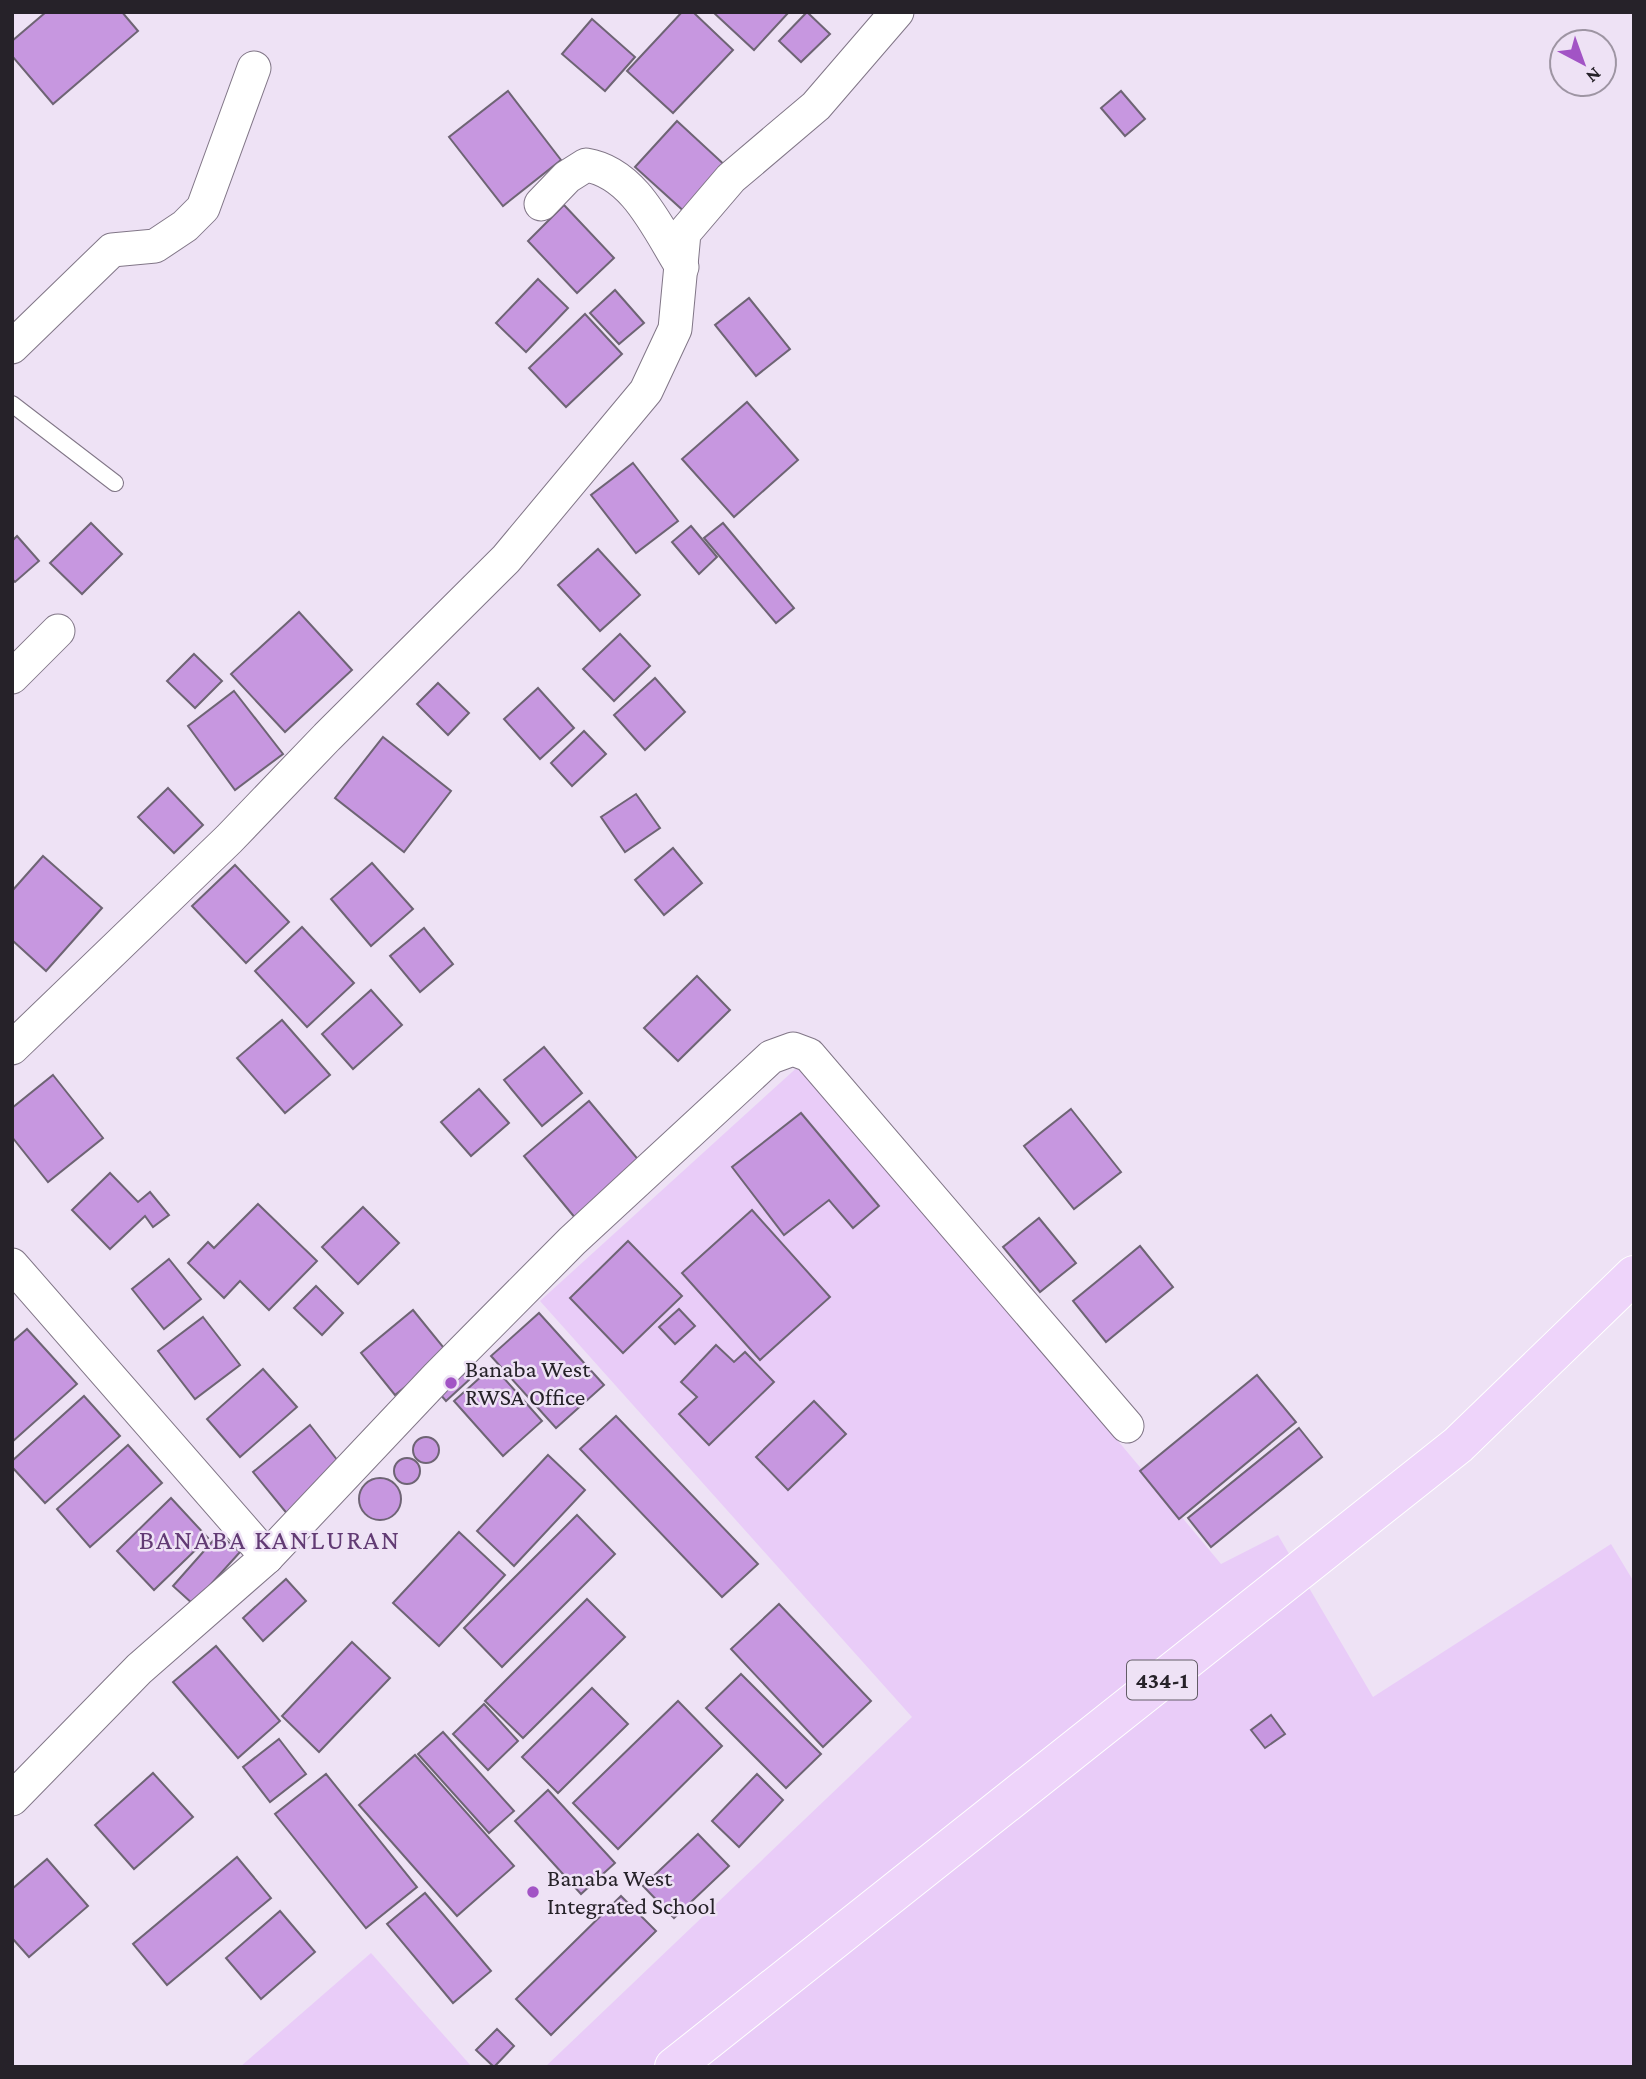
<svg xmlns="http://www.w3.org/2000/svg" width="1646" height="2079" font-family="'Crimson Pro',serif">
	<rect width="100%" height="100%" fill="#eee2f5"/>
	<!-- green -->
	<g fill="#e9ccf8">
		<path d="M802 1063 1221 1564 1278 1535 1373 1697 1611 1544 1634 1582V2067H545L912 1717 540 1301Z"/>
		<path d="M371 1953 472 2067H240Z"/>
	</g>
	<!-- building -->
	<g fill="#c797e0" stroke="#6e6474" stroke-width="2">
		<path d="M46 12H122L138 31 53 104 12 56V41Z"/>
		<path d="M682 12H693L733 50 673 113 627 71Z"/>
		<path d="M713 12H789L754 50Z"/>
		<path d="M807 12 830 34 801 62 779 41Z"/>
		<path d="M592 19 635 57 605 91 562 54Z"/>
		<path d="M508 91 561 160 503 206 449 137Z"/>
		<path d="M1121 91 1145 119 1125 136 1101 108Z"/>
		<path d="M677 121 729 169 687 214 635 167Z"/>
		<path d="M564 205 614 258 577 293 528 241Z"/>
		<path d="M538 279 568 308 526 352 496 323Z"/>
		<path d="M615 290 644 323 619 344 590 313Z"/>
		<path d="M749 298 790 349 756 376 715 325Z"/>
		<path d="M585 314 622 354 566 407 529 368Z"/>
		<path d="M747 402 798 460 734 517 682 459Z"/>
		<path d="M633 463 678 521 636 553 591 495Z"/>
		<path d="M91 523 122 554 82 594 50 563Z"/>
		<path d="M723 523 794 608 776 623 704 538Z"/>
		<path d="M691 526 717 557 699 574 672 542Z"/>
		<path d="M17 536 39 561 15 582 12 579V541Z"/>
		<path d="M598 549 640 595 600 631 558 585Z"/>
		<path d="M299 612 352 670 285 732 231 674Z"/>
		<path d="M620 634 650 666 614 701 583 669Z"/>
		<path d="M194 654 222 681 195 708 167 681Z"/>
		<path d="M655 678 685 712 645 750 614 715Z"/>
		<path d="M438 683 469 713 448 735 417 704Z"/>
		<path d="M538 688 574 728 540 759 504 719Z"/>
		<path d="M234 691 283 754 235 790 188 726Z"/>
		<path d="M584 731 606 754 572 786 551 763Z"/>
		<path d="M383 737 451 791 404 852 335 798Z"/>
		<path d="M168 788 203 825 174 853 138 817Z"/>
		<path d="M636 794 660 828 625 852 601 817Z"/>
		<path d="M673 848 702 883 664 915 635 880Z"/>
		<path d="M43 856 102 908 46 971 12 940V891Z"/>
		<path d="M372 863 413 909 371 946 331 899Z"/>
		<path d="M235 865 289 922 246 963 192 906Z"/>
		<path d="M302 927 354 983 307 1027 255 971Z"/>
		<path d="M424 928 453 964 420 992 390 956Z"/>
		<path d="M697 976 730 1010 678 1061 644 1028Z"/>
		<path d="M371 990 402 1025 353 1069 322 1034Z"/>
		<path d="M282 1020 330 1075 285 1113 237 1058Z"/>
		<path d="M544 1047 582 1093 542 1126 504 1080Z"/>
		<path d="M53 1075 103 1138 48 1182 12 1137V1108Z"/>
		<path d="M479 1089 509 1123 471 1156 441 1122Z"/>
		<path d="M589 1101 647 1170 581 1225 524 1156Z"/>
		<path d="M1071 1109 1121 1172 1074 1209 1024 1146Z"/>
		<path d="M801 1113 879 1206 853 1228 829 1200 784 1235 732 1167Z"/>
		<path d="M110 1173 138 1202 150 1192 169 1215 153 1227 145 1216 110 1249 72 1210Z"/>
		<path d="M258 1204 317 1261 269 1310 240 1281 224 1298 188 1263 208 1242 214 1248Z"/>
		<path d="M363 1207 399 1243 358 1284 322 1247Z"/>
		<path d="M752 1210 830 1297 760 1360 682 1273Z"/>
		<path d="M1039 1218 1076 1263 1040 1292 1003 1247Z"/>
		<path d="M628 1241 682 1296 623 1353 570 1298Z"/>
		<path d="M1140 1246 1173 1287 1106 1342 1073 1301Z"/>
		<path d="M169 1259 201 1299 164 1329 132 1289Z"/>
		<path d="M316 1286 343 1313 322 1335 294 1308Z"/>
		<path d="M679 1309 695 1326 675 1344 659 1327Z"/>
		<path d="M413 1310 448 1353 395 1395 361 1353Z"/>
		<path d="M539 1313 604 1385 556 1428 491 1356Z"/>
		<path d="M203 1317 240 1365 195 1399 158 1351Z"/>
		<path d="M27 1329 77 1384 12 1442V1342Z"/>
		<path d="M716 1345 734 1362 745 1352 774 1382 709 1445 679 1414 697 1397 681 1382Z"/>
		<path d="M456 1366 469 1380 446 1401 433 1386Z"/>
		<path d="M493 1366 542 1421 503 1456 454 1401Z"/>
		<path d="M263 1369 297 1407 240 1457 207 1419Z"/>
		<path d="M1257 1375 1296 1422 1179 1519 1140 1471Z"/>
		<path d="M84 1396 120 1436 45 1503 12 1467V1461Z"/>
		<path d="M814 1401 846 1434 788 1490 756 1457Z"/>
		<path d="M616 1416 758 1564 722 1597 580 1449Z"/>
		<path d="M310 1425 345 1470 289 1516 253 1472Z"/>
		<path d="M1299 1428 1322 1457 1211 1547 1188 1518Z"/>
		<circle cx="426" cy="1450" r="13"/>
		<path d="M128 1445 162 1483 90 1547 57 1509Z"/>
		<path d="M548 1455 585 1490 514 1566 477 1531Z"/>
		<circle cx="407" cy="1471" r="13"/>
		<circle cx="380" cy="1499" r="21"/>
		<path d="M171 1498 208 1538 154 1590 117 1551Z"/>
		<path d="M577 1515 615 1554 502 1667 464 1628Z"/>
		<path d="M459 1532 505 1575 439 1646 393 1603Z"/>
		<path d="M219 1534 240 1552 193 1604 173 1586Z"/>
		<path d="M286 1579 306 1601 263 1641 243 1618Z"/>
		<path d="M587 1599 625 1637 523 1738 485 1701Z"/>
		<path d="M779 1604 871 1701 823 1747 731 1649Z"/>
		<path d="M352 1642 390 1678 319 1752 282 1716Z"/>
		<path d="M216 1646 280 1721 238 1758 173 1682Z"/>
		<path d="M741 1674 821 1754 786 1788 706 1708Z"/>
		<path d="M592 1688 628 1724 558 1793 522 1757Z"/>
		<path d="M678 1701 722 1746 618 1849 573 1803Z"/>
		<path d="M484 1704 518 1741 488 1770 453 1734Z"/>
		<path d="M1271 1715 1285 1734 1265 1748 1251 1730Z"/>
		<path d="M443 1732 514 1811 489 1833 418 1754Z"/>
		<path d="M279 1739 306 1774 270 1802 243 1767Z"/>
		<path d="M415 1755 514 1866 457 1916 359 1805Z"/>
		<path d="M153 1773 193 1817 134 1869 95 1825Z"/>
		<path d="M326 1774 417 1887 366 1928 275 1814Z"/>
		<path d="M757 1774 783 1800 739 1847 712 1821Z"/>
		<path d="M548 1790 615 1863 581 1894 515 1821Z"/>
		<path d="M698 1834 729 1866 674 1918 643 1886Z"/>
		<path d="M237 1857 271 1898 167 1985 133 1944Z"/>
		<path d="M47 1859 88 1906 29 1957 12 1938V1889Z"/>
		<path d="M425 1893 491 1971 453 2003 387 1924Z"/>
		<path d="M621 1896 656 1931 551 2035 516 1999Z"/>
		<path d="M280 1911 315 1952 261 1999 226 1958Z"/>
		<path d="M497 2029 514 2046 494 2067 476 2050Z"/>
	</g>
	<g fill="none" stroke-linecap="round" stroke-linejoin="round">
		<!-- service casing -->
		<g stroke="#817687" stroke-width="18">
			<path id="service" d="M12 404 115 483"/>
		</g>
		<!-- minor casing -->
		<g stroke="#817687" stroke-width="35">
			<g id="minor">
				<path d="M541 204 567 177 586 165C635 173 658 229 682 267"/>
				<path d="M12 347 112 250 155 246 185 226 203 208 254 68"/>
				<path d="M12 677 58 631"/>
				<path d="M12 1048 229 839 327 737 506 559 646 391 675 329 684 233 731 178 816 106 897 12"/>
				<path d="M12 1265 267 1557"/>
				<path d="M12 1799 139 1669 267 1557 438 1376 572 1241 771 1057 793 1049 809 1055 1127 1426"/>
			</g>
		</g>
		<!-- primary casing -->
		<g stroke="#fff" stroke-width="40">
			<path id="primary" d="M674 2067 1458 1445 1634 1275"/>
		</g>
		<!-- service -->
		<use href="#service" stroke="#fff" stroke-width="16"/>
		<!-- minor -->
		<use href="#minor" stroke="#fff" stroke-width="33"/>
		<!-- primary -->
		<use href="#primary" stroke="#eed4fa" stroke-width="38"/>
	</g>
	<!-- markers -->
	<g fill="#a254c5" stroke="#eee2f5" stroke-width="2.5">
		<circle cx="451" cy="1383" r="7"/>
		<circle cx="533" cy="1892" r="7"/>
	</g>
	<g text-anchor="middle" stroke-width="5" stroke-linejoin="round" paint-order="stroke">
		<!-- shield labels -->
		<rect fill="#eee2f5" stroke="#625c66" stroke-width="2" x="1127" y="1660.5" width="70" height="39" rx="5"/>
		<g font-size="23" font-weight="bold" fill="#262229">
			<text x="1162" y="1688">434-1</text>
		</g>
		<!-- poi labels -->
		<g font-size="24" fill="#262229" stroke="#eee2f5" text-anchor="start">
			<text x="465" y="1377">Banaba West<tspan x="465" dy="28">RWSA Office</tspan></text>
			<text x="547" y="1886">Banaba West<tspan x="547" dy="28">Integrated School</tspan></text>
		</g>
		<!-- quarter labels -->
		<g font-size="28" letter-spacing="2" fill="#623b74" stroke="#eee2f5">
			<text x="270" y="1549">BANABA KANLURAN</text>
		</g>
	</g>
	<!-- border -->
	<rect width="1646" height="2079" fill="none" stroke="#262229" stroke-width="28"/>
	<!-- north arrow -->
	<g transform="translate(1583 63) rotate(139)"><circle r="33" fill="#eee2f5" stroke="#9e95a3" stroke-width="2"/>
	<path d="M0-5L12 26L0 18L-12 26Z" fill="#a254c5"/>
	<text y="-10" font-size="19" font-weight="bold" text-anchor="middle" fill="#262229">N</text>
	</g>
</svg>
